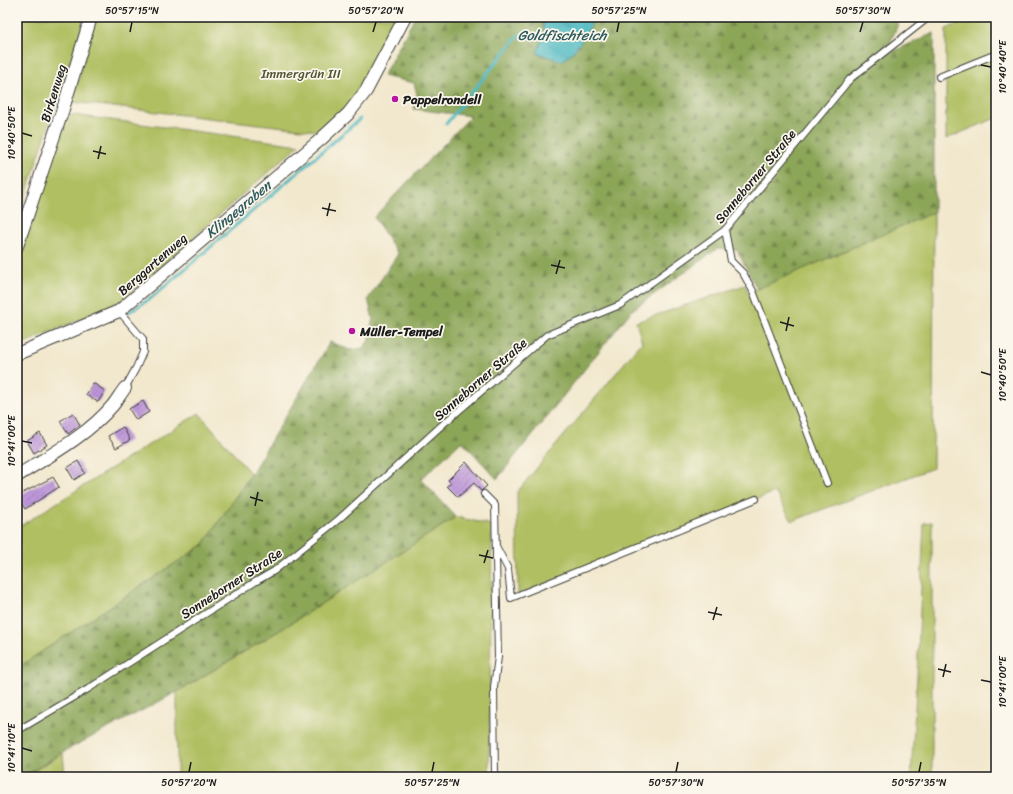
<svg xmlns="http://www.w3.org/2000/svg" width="1013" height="794" font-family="Sriracha,sans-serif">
	<defs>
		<pattern id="forest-firs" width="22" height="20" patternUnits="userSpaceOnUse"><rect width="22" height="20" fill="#8ca658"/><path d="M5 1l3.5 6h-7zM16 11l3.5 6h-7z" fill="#728648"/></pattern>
		<pattern id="water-ripples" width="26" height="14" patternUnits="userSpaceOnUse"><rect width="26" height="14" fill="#49b8c1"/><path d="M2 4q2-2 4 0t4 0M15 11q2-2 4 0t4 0" fill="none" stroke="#3c959c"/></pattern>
		<pattern id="building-hatch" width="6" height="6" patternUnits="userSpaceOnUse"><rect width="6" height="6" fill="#bd95da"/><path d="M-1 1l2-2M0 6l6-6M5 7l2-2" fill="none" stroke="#9979b0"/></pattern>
	</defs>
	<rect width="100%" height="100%" fill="#fbf7ec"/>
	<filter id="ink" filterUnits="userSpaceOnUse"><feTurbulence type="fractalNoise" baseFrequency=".025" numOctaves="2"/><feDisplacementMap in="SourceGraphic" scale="8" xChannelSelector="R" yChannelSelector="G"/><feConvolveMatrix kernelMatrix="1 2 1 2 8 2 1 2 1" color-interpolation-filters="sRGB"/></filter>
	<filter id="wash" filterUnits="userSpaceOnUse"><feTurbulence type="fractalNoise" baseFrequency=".012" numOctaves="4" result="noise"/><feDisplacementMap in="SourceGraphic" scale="16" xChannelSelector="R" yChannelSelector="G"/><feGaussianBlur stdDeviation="0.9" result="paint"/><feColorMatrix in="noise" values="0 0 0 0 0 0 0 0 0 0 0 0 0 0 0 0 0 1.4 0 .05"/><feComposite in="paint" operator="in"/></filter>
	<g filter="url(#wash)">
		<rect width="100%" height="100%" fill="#f2e8ce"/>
		<!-- green -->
		<g fill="#b0bf62" stroke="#666e3f">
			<path d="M17 17H85L17 221Z"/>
			<path d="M96 17H399L349 105 318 131 72 102Z"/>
			<path d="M975 17H996V118L946 139V29Z"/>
			<path d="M66 114 299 145 119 303 17 346V266Z"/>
			<path d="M934 212 933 468 792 521 775 492 518 595 517 492 642 342 636 322 745 285 748 293Z"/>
			<path d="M199 413 251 474 203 545 17 668V528Z"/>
			<path d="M456 517 492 525 489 777H177V692L282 629Z"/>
			<path d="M932 522V777H911L917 676 924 523Z"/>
			<path d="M63 753 65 777H24Z"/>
		</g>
		<!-- forest -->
		<path fill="url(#forest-firs)" stroke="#54613a" d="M415 17H546L543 25 545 32 538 53 562 61C577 51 587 34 595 17H901L885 55 934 33V212L757 289 737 250 717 249 632 310 497 479 462 441 421 479 456 517 282 629 177 692 63 752 23 777H17V668L203 545 251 474 330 342 350 350 363 348 370 339V330L373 319 368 299 398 254 374 217 471 116 414 109 417 94 414 83 383 76Z"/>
		<!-- water -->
		<path fill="url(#water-ripples)" stroke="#326a6e" d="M546 17H595C587 34 577 51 562 61L537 53 545 32 543 25Z"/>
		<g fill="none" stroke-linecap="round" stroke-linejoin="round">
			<!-- stream -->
			<g stroke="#49b8c1" stroke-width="3">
				<path d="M446 124 517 37 527 31"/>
				<path d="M127 313 150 299 360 119"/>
			</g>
		</g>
		<g id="blocks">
			<!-- building -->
			<g fill="url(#building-hatch)">
				<path d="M93 383 105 391 98 402 86 395Z"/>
				<path d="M143 401 149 412 136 420 129 409Z"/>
				<path d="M73 413 80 425 68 434 60 421Z"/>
				<path d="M123 427 130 440 116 448 108 436Z"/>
				<path d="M40 433 47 445 34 453 27 441Z"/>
				<path d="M78 461 85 473 74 480 67 468Z"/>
				<path d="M466 462 487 486 481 491 474 483 458 497 447 486 451 483 448 480Z"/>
				<path d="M53 477 59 487 25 509 17 496Z"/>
			</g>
		</g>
	</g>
	<g filter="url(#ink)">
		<use href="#blocks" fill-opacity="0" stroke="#3c3b37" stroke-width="1"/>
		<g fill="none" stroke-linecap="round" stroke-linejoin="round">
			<!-- service casing -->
			<g stroke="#3c3b37" stroke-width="8">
				<g id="service">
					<path d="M939 77 996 54"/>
					<path d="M725 230 731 261 743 273 753 291 827 483"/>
					<path d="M119 311 143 339V352L136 368 125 388"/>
					<path d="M484 494 495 505 498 657 494 687 495 777"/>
					<path d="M496 546 508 569 511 598 756 499"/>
					<path d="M17 731 88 689 255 582 274 571 339 519 442 425 547 335 620 305 725 230 850 79 929 17"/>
				</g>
			</g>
			<!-- minor casing -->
			<g stroke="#3c3b37" stroke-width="14">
				<g id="minor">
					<path d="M17 246 63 109 91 17"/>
					<path d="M17 354 119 311 320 140 348 114 366 91 405 17"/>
					<path d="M17 476C49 456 88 435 113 405 117 400 121 393 125 388"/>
				</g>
			</g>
			<!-- service -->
			<use href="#service" stroke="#fff" stroke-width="6"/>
			<!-- minor -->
			<use href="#minor" stroke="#fff" stroke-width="12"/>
		</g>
	</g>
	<!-- ticks -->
	<path fill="none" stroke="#1c1c1c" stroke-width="1.5" d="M130 32 132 22M373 32 376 22M617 32 619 22M860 32 863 22M981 65 991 67M22 133 32 136M93 151 106 154M98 159 101 146M322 208 336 211M327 216 330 203M551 265 565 268M556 274 560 260M780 322 794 326M786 331 789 317M981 372 991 375M22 441 32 443M250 497 263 501M255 506 258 492M479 555 493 558M484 563 488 550M708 612 722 615M713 620 717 607M938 669 951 672M943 677 946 664M981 680 991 682M22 748 32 751M189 772 191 762M432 772 434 762M676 772 678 762M919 772 921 762"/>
	<!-- markers -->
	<g fill="#b5179e" stroke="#fbf7ec" stroke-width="1.5">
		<circle cx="395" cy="99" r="4"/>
		<circle cx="352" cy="331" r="4"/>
	</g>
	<g text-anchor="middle" stroke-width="3.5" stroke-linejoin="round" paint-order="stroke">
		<!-- park labels -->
		<g font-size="13" fill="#505534" stroke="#fbf7ec">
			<text x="301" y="78">Immergrün III</text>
		</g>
		<!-- street labels -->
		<g font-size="13" fill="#1c1c1c" stroke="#fbf7ec">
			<text transform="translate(53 93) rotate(-73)" y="5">Birkenweg</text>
			<text transform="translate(755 176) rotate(-50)" y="5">Sonneborner Straße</text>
			<text transform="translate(152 264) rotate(-41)" y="5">Berggartenweg</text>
			<text transform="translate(480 379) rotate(-41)" y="5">Sonneborner Straße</text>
			<text transform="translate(231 583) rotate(-33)" y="5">Sonneborner Straße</text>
		</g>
		<!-- poi labels -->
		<g font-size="13" font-weight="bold" fill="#1c1c1c" stroke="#fbf7ec" text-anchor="start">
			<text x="403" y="104">Pappelrondell</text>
			<text x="360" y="336">Müller-Tempel</text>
		</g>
		<!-- water labels -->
		<g font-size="14" font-style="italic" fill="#2e5a5e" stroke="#fbf7ec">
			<text x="562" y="40">Goldfischteich</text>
			<text transform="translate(238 209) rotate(-40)" y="5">Klingegraben</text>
		</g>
	</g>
	<!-- margin -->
	<rect width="1013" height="794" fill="none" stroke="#fbf7ec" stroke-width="44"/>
	<rect x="22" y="22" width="969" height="750" fill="none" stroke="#1c1c1c" stroke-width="1.5"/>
	<g font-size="10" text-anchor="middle" fill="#1c1c1c">
		<text x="132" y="14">50°57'15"N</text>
		<text x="376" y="14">50°57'20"N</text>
		<text x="619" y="14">50°57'25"N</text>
		<text x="863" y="14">50°57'30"N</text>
		<text transform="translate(1002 67) rotate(-90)" y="4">10°40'40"E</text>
		<text transform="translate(11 133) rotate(-90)" y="4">10°40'50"E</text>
		<text transform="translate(1002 375) rotate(-90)" y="4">10°40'50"E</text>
		<text transform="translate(11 441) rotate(-90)" y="4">10°41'00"E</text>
		<text transform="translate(1002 682) rotate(-90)" y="4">10°41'00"E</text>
		<text transform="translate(11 748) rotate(-90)" y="4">10°41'10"E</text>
		<text x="189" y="786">50°57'20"N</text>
		<text x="432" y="786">50°57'25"N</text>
		<text x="676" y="786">50°57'30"N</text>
		<text x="919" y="786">50°57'35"N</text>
	</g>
</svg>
